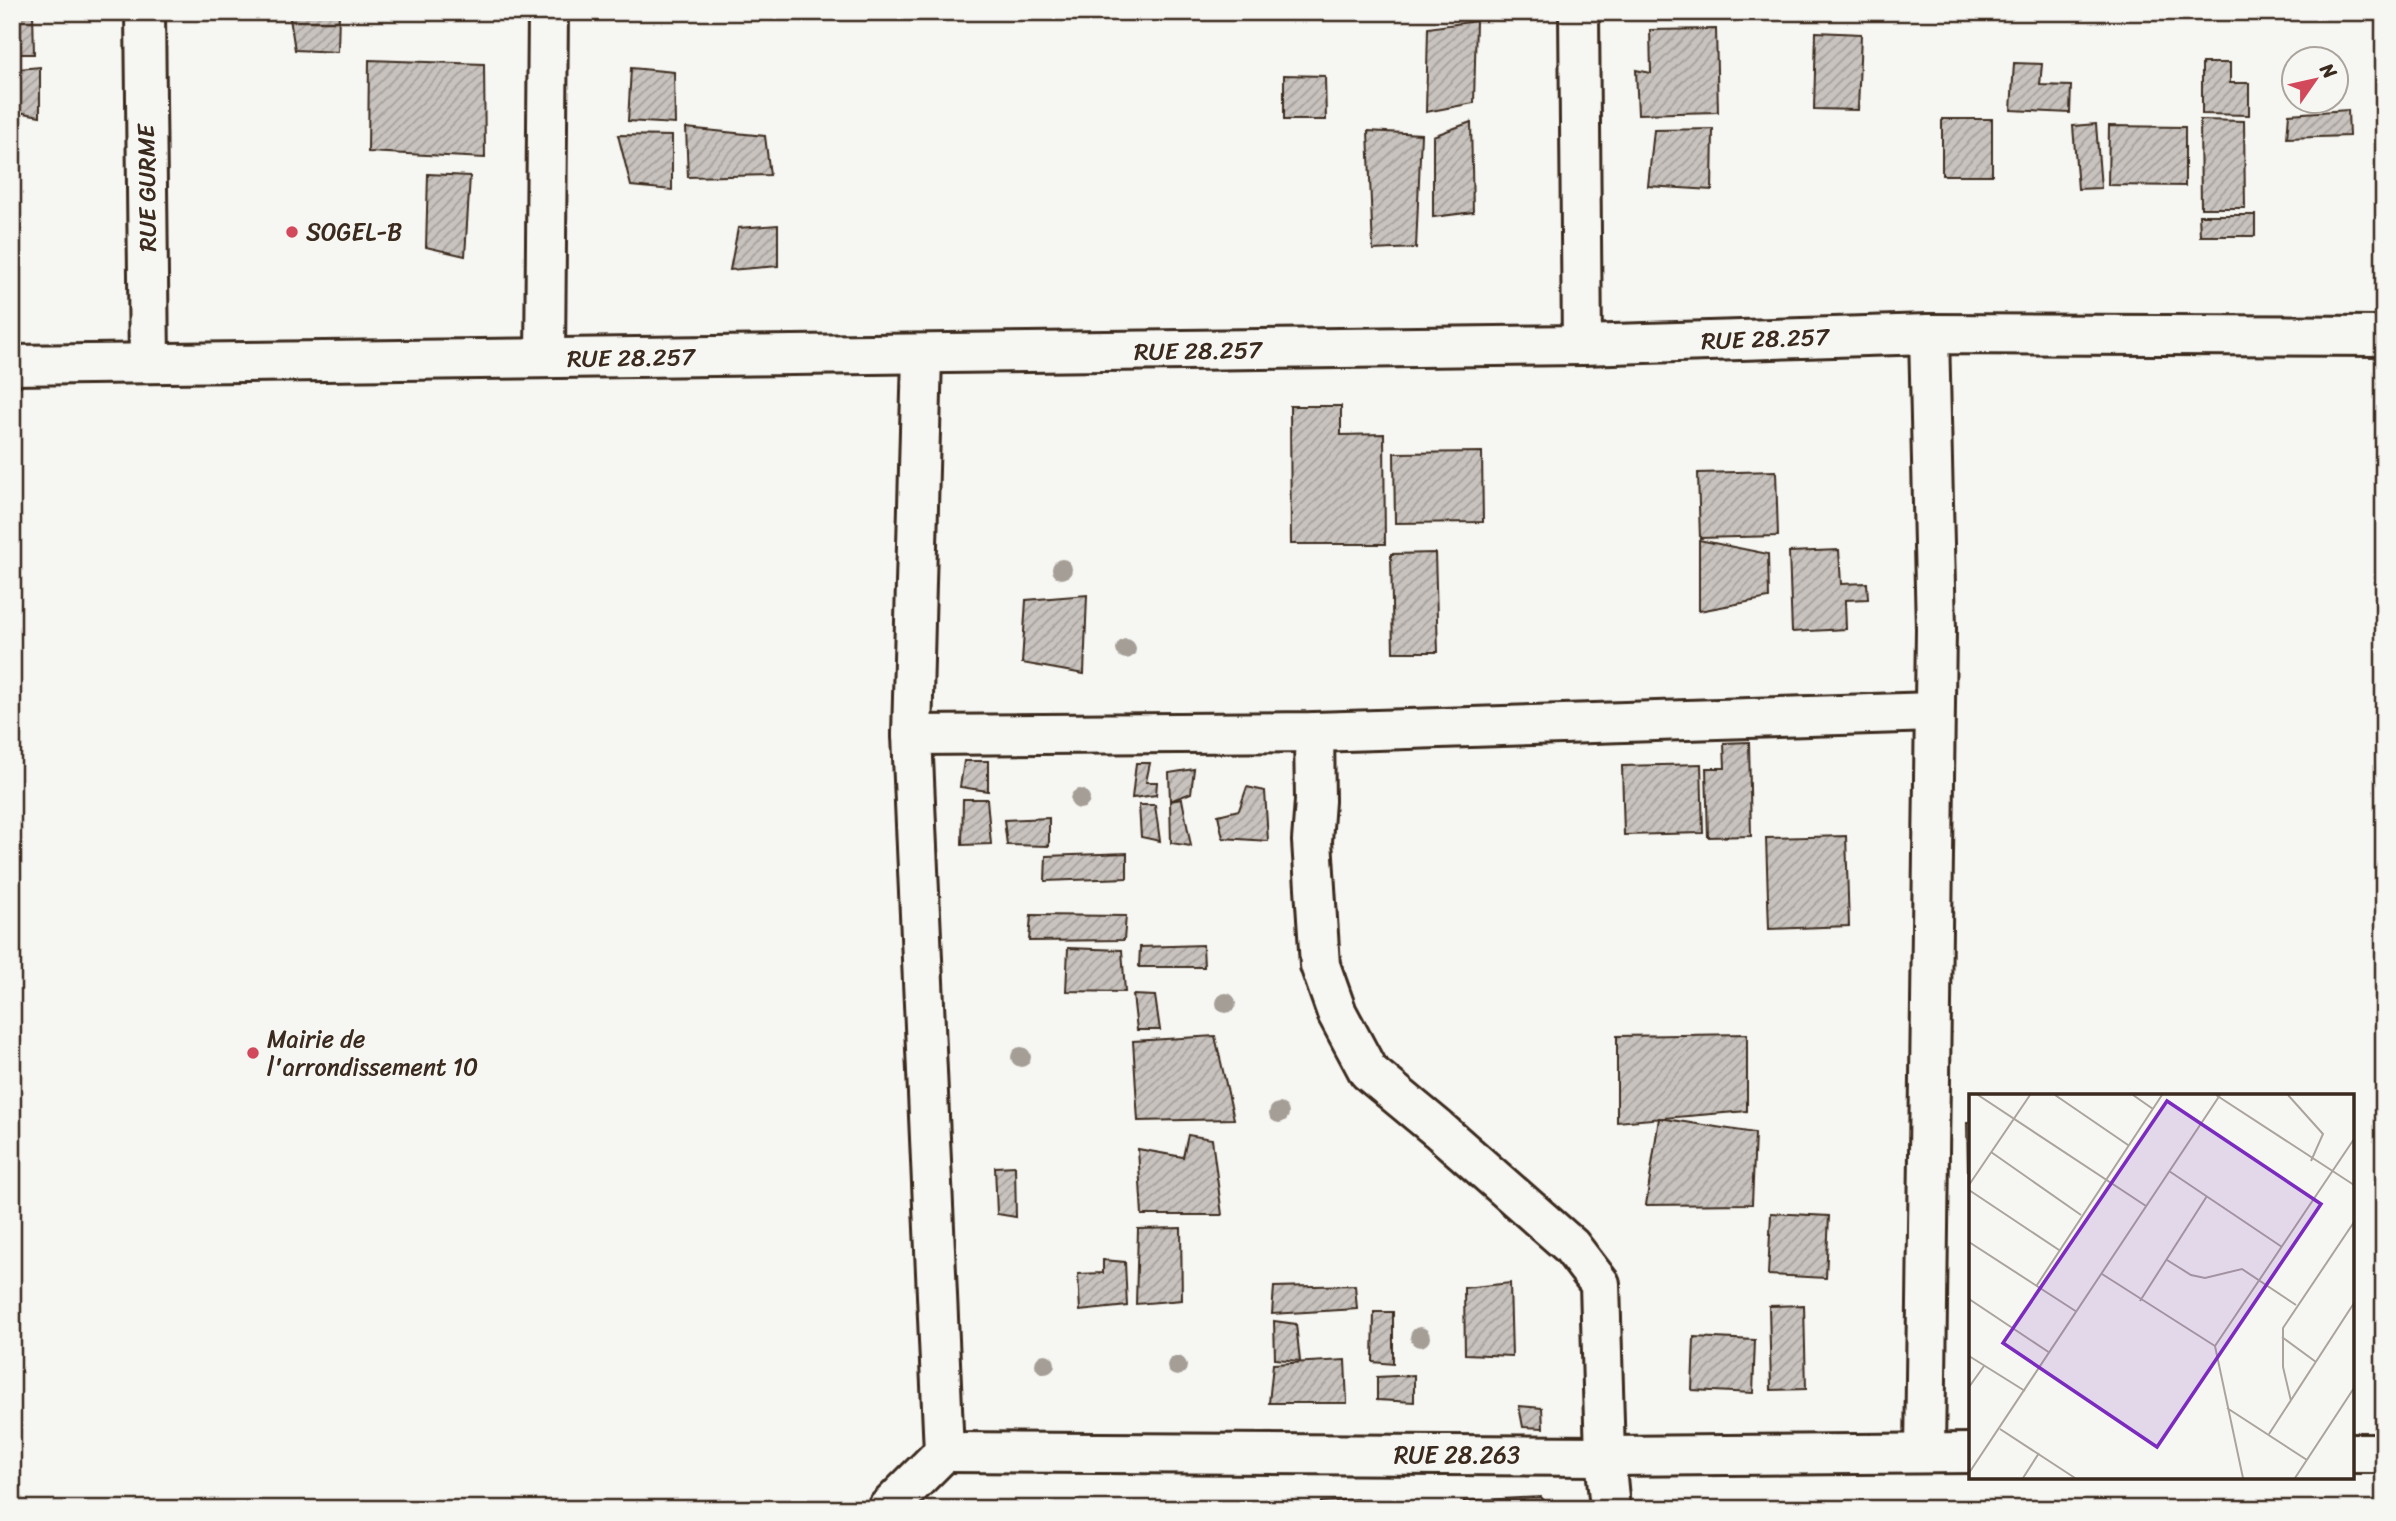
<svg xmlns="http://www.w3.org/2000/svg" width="2396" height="1521" font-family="Sriracha,sans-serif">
	<defs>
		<pattern id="building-hatch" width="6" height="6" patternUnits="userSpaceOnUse" patternTransform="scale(1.75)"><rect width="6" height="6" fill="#c8c3be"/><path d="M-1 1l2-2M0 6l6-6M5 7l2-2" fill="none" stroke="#a49f9a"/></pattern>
	</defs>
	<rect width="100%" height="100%" fill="#f6f6f2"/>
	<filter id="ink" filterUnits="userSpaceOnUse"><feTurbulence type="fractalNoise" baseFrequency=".0143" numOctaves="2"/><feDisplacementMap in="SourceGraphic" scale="14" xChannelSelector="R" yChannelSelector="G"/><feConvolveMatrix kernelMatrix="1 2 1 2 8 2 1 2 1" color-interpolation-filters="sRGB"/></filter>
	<g filter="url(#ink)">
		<!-- building -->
		<g fill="url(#building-hatch)" stroke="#3b2a1e" stroke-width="2">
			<path d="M12 12H33L34 54H12Z"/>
			<path d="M289 12H339L338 52 295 50Z"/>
			<path d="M1476 21 1474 103 1426 112 1428 28Z"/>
			<path d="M1716 29 1718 112 1638 114 1636 70 1651 73 1650 30Z"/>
			<path d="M1816 32 1861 34 1858 110 1814 109Z"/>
			<path d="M369 60 484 64 485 158 368 152Z"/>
			<path d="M2014 63 2042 64 2040 85 2071 86 2070 113 2011 110Z"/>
			<path d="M2202 63H2230V83H2249V115L2202 114Z"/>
			<path d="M40 67V116L18 112 19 69Z"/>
			<path d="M631 68 674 72 675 124 628 121Z"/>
			<path d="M1284 75 1325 76 1326 120H1284Z"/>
			<path d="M2348 110 2349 136 2287 138 2289 114Z"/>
			<rect x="1942" y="119" width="50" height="56"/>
			<path d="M2200 120 2244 121 2245 208H2201Z"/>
			<path d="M1471 122 1473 212 1433 217V136Z"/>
			<path d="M2096 124 2101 188 2078 189 2073 126Z"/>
			<path d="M2109 126 2185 127V186L2108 185Z"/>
			<path d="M686 128 765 136 770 175 688 177Z"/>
			<path d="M1713 129 1712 190 1648 186 1654 130Z"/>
			<path d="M1368 131 1421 134 1416 248 1373 250Z"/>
			<path d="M618 135 672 136V190L631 186Z"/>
			<path d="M428 174 470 176 465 256 426 247Z"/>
			<path d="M2199 215H2255V236H2200Z"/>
			<path d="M778 225V266L730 270 738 228Z"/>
			<path d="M1290 406H1341V435L1384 434 1385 544H1291Z"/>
			<path d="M1482 452 1483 522 1395 523 1394 453Z"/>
			<path d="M1776 471 1778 536 1700 538 1698 473Z"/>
			<path d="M1699 540 1768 554 1769 598 1699 611Z"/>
			<path d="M1839 550 1841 584 1867 583 1868 599 1845 600 1846 629 1792 632 1789 552Z"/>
			<path d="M1435 553 1438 652H1393L1391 554Z"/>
			<path d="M1087 595 1084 674 1022 663 1026 600Z"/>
			<path d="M1749 742 1751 836 1708 837 1706 768H1725L1724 743Z"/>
			<path d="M964 761H988V791L960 787Z"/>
			<path d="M1136 763H1150L1146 782H1157L1156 795 1132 798Z"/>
			<path d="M1701 764 1703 833 1624 835 1622 766Z"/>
			<path d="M1194 769 1191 793 1170 801 1169 773Z"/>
			<path d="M1247 787 1265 791 1268 841 1223 838 1218 815 1239 810Z"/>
			<path d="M963 799H987L991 844 962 845Z"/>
			<path d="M1182 799 1191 846 1171 843 1170 801Z"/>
			<path d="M1139 805H1155L1160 841 1141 837Z"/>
			<path d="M1049 818V846L1007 845 1004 820Z"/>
			<path d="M1846 836 1849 926 1769 929 1766 838Z"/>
			<path d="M1127 853V878L1045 881 1046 856Z"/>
			<path d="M1031 915 1126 916 1124 940 1029 941Z"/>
			<path d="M1203 945 1204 967H1139L1140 947Z"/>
			<path d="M1068 948 1122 950 1125 992 1066 991Z"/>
			<path d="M1133 995 1155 996 1160 1030H1137Z"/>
			<path d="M1747 1034V1111L1617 1122V1036Z"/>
			<path d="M1215 1036 1234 1119 1138 1121 1133 1041Z"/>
			<path d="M1659 1118 1755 1133 1752 1204 1646 1205Z"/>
			<path d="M1967 1123H1971L1970 1270Z"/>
			<path d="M1188 1135 1212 1139 1222 1215H1142L1138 1149 1183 1157Z"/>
			<path d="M1015 1166 1016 1217 997 1214 995 1167Z"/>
			<path d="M1771 1213 1829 1216 1826 1278 1768 1275Z"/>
			<path d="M1181 1228 1182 1300 1136 1304 1138 1229Z"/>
			<path d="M1103 1260 1125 1262 1127 1306 1080 1311 1078 1274 1103 1273Z"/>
			<path d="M1510 1283 1512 1356 1465 1354 1464 1288Z"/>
			<path d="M1355 1285 1357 1309 1272 1314 1274 1287Z"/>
			<path d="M1804 1305 1806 1389 1771 1390 1769 1306Z"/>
			<path d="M1374 1312H1393V1364L1373 1362Z"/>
			<path d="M1274 1321 1296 1324 1300 1361 1275 1359Z"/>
			<path d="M1694 1337 1755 1340 1753 1393 1692 1390Z"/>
			<path d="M1345 1360 1347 1403H1269L1273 1364Z"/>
			<path d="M1414 1375V1402L1377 1400V1377Z"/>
			<path d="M1519 1406 1542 1408 1543 1428 1523 1427Z"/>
			<path d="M1541 1497 1551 1509H1464V1501Z"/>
			<path d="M1357 1499V1509H1320L1321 1502Z"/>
		</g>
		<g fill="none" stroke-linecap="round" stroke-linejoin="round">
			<!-- minor casing -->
			<g stroke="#3b2a1e" stroke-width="44">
				<g id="minor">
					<path d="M145 12 149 363"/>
					<path d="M1579 12 1582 345"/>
					<path d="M545 358 548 12"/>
					<path d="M1314 732 1315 801 1312 841 1320 965 1337 1013 1368 1071 1438 1129 1571 1246 1600 1284 1605 1456 1610 1509"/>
					<path d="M912 735 1314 732 1934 712"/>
					<path d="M944 1452 1605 1456 1971 1453"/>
					<path d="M1925 1453 1936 629 1929 334"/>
					<path d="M2352 1453H2384"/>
					<path d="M887 1509 944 1452 912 735 922 355"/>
				</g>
			</g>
			<!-- tertiary casing -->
			<g stroke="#3b2a1e" stroke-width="44">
				<path id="tertiary" d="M12 365 1582 345 1929 334 2384 336"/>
			</g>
			<!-- minor -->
			<use href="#minor" stroke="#f6f6f2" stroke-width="38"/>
			<!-- tertiary -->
			<use href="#tertiary" stroke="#f6f6f2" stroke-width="38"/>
		</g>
		<!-- trees -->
		<g fill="#a59e96">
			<circle cx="1062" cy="569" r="10"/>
			<circle cx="1126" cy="649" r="10"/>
			<circle cx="1080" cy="799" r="10"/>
			<circle cx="1226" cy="1003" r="10"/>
			<circle cx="1021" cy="1057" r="10"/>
			<circle cx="1279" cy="1113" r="10"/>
			<circle cx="1420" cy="1337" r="10"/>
			<circle cx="1045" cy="1364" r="10"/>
			<circle cx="1177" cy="1366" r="10"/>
		</g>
	</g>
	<!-- markers -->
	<g fill="#d1495b" stroke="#f6f6f2" stroke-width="2.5">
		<circle cx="292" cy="232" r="7"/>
		<circle cx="253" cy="1053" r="7"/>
	</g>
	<g text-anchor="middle" stroke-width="5" stroke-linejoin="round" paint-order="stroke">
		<!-- street labels -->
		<g font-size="24" fill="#3b2a1e" stroke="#f6f6f2">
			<text transform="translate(147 188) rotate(-91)" y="8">RUE GURME</text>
			<text transform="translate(1765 339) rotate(-2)" y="8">RUE 28.257</text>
			<text transform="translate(1198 351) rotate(-1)" y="8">RUE 28.257</text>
			<text transform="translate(631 358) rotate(-1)" y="8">RUE 28.257</text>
			<text x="1457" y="1463">RUE 28.263</text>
		</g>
		<!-- poi labels -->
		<g font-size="24" fill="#3b2a1e" stroke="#f6f6f2" text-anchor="start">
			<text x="306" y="240">SOGEL-B</text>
			<text x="267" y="1047">Mairie de<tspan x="267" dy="28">l'arrondissement 10</tspan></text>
		</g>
	</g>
	<!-- overview -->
	<g transform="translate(1969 1094)">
		<rect width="385" height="385" fill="#f6f6f2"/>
		<path fill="none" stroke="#aba49d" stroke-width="2" d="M9 1 177 112M86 1 159 51M164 1 184 15M247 1 385 91M319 1 354 40 342 67M22 58 112 121M200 77 313 153M0 91 61 1M0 96 90 156M0 148 108 218M198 166 222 181 236 184 273 175 327 211M133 180 246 252 274 384M68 191 193 1M0 205 81 259M171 207 238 102M313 243 347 268M246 252 385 45M0 262 56 297M0 293 15 272M322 307 314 273V234L385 128M258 314 338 366M31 335 106 384M300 340 385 209M0 379 251 1M54 384 70 359M326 384 385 294"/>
		<path fill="#7b2cbf" fill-opacity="0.15" stroke="#7b2cbf" stroke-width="3.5" d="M198 7 352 110 188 353 34 249Z"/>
		<rect width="385" height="385" fill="none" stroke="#3b2a1e" stroke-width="3.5"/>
	</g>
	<!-- margin -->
	<rect width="2396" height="1521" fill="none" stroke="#f6f6f2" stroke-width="42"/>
	<rect x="21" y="21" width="2354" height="1479" fill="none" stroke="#3b2a1e" stroke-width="2.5" filter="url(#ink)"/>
	<!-- north arrow -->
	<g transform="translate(2315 80) rotate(56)"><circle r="33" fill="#f6f6f2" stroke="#aba49d" stroke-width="2"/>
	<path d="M0-5L12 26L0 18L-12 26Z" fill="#d1495b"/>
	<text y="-10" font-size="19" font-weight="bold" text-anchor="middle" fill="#3b2a1e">N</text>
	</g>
</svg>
